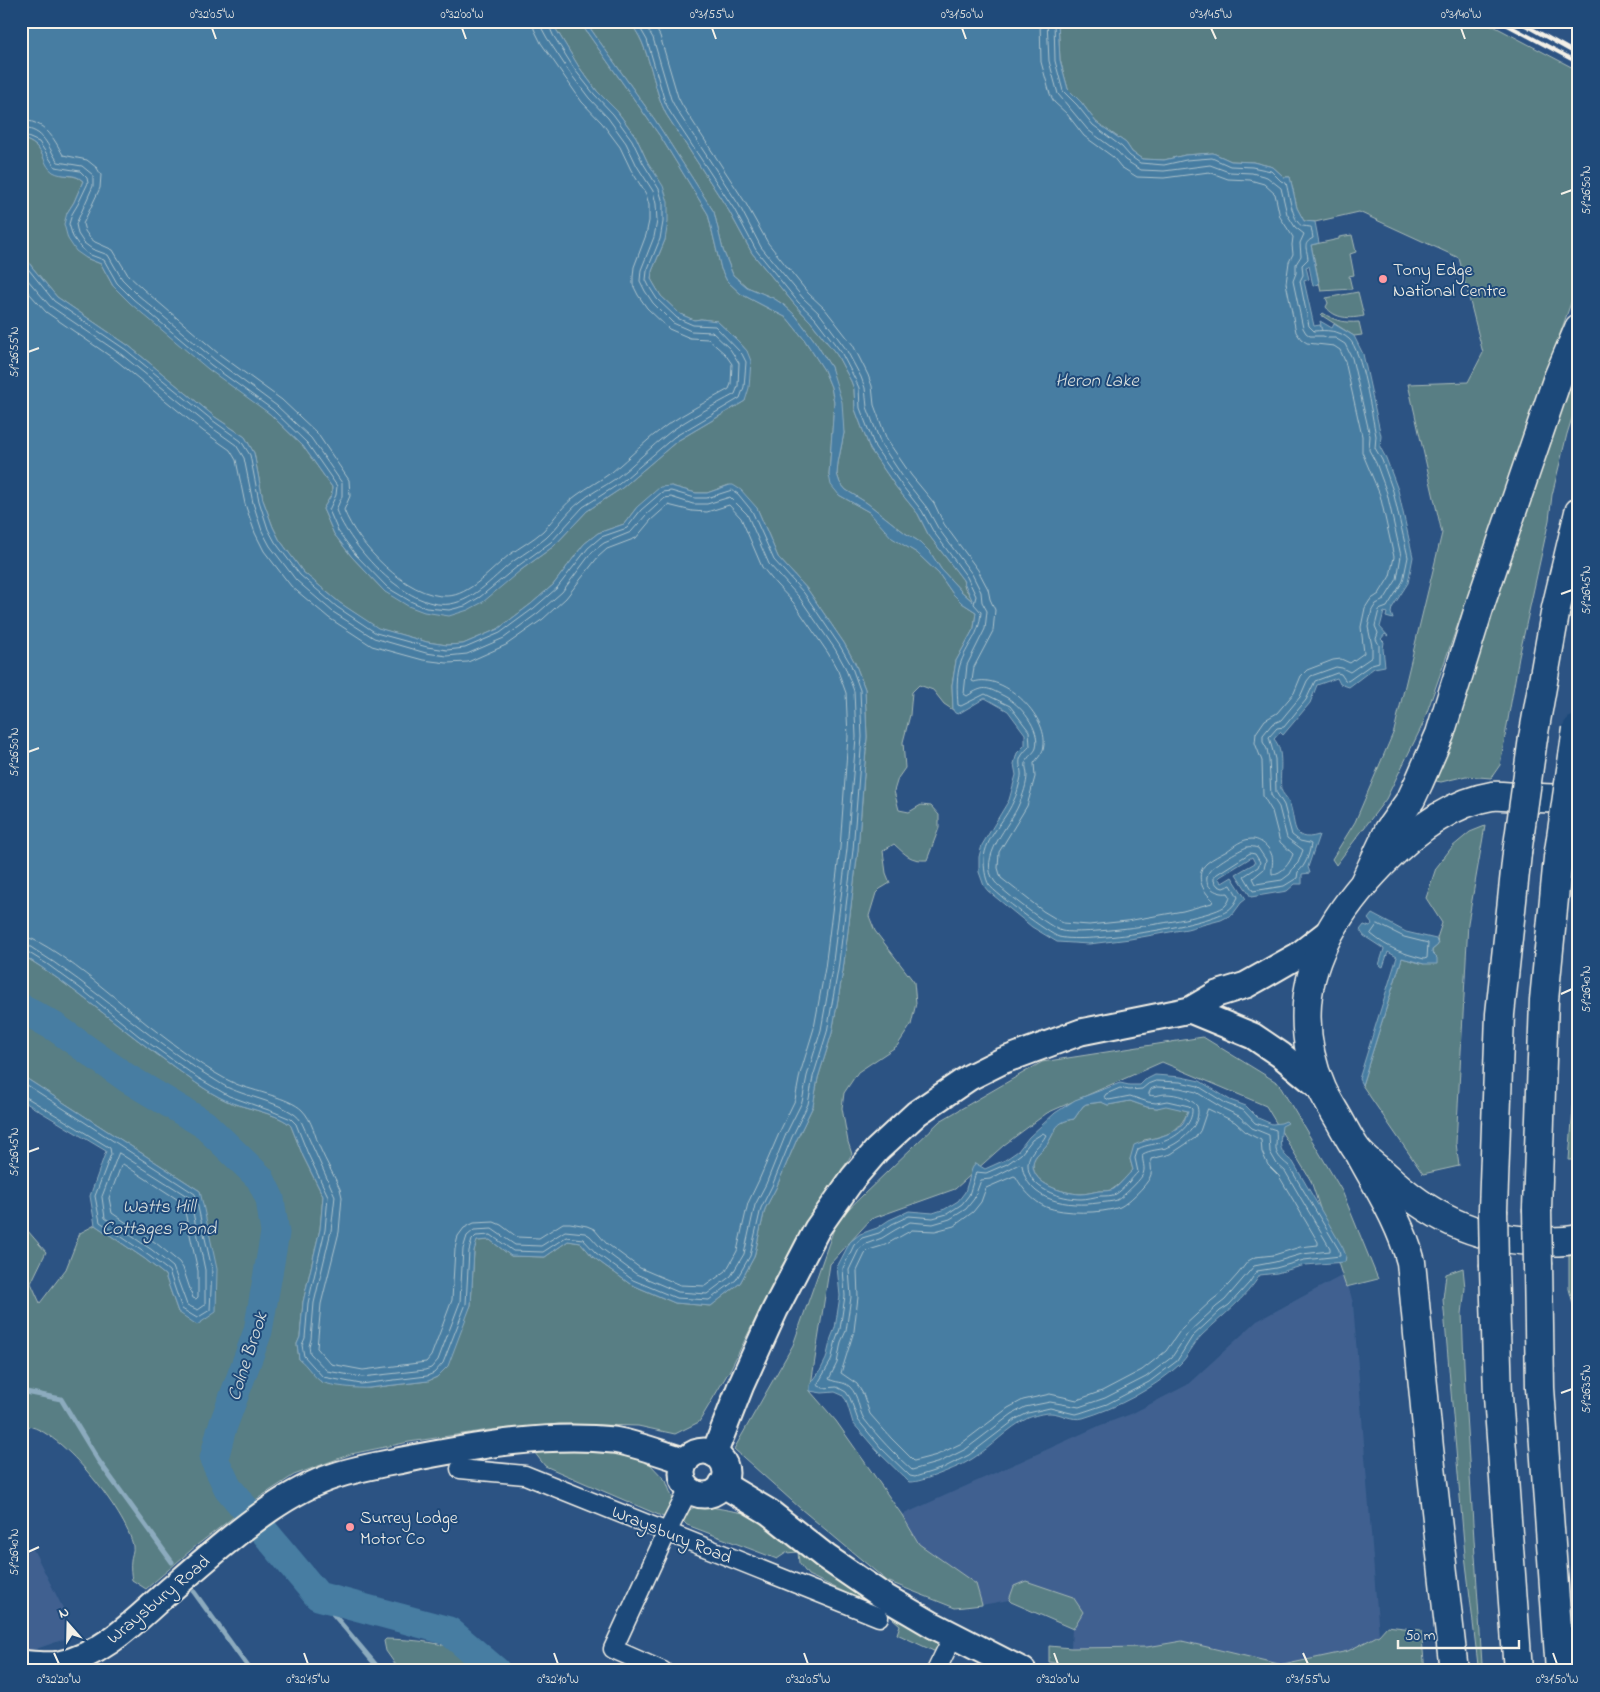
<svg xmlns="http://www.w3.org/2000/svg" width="1600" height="1692" font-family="'Indie Flower',sans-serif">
	<rect width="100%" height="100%" fill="#2c5383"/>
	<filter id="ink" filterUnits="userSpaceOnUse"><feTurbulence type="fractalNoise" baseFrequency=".02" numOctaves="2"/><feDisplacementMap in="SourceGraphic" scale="10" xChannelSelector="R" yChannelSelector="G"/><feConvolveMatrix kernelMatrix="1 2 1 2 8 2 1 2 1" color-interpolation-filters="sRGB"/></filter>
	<g filter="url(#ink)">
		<!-- built -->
		<g fill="#3f6190">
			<path d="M1345 1274 1353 1303 1379 1635 1348 1651 1283 1665 1182 1641 1147 1647 1071 1648 1072 1629 1011 1602 1009 1600 982 1605 975 1584 919 1544 902 1515 1101 1425 1131 1414 1187 1385 1257 1321Z"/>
			<path d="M33 1549 73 1628 71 1637 30 1651 21 1649V1552Z"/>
		</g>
		<!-- green -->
		<g fill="#587e84" stroke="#a6b8b6">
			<path d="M551 21H579L662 139 708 214 721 269 727 281 741 294 787 318 804 339 824 370 831 387 834 402 829 475 839 495 869 512 893 538 917 553 939 574 953 594 962 603 976 612 974 628 956 661 952 685 953 710 944 704 933 690 919 685 912 692 910 715 903 742 905 768 898 778 894 791 899 810 909 812 921 805 931 806 939 815V828L927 860C910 861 906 855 894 844L883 851 886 873 890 883 880 889 876 893 869 916 875 931 914 982 916 1003 911 1025 897 1046 858 1072 844 1093 842 1108 848 1142 852 1154 781 1267 731 1368 699 1422 675 1434 638 1426 560 1424 489 1430 409 1442 351 1454 294 1475 257 1499 197 1545 146 1589 132 1580C131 1574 130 1567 131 1561 131 1556 134 1551 133 1546 128 1515 55 1420 21 1426V1223L46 1252 31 1283 40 1303 66 1269 80 1233 95 1225 145 1259 165 1275 178 1312 200 1191 21 1075V954C73 986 117 1026 166 1061 185 1075 205 1091 227 1101 243 1108 281 1114 291 1126L303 1156 323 1196 320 1229 303 1302 300 1337 297 1344 299 1359 306 1364 321 1382 369 1388 428 1381 437 1377 471 1305 474 1251 476 1241 490 1240 511 1256 545 1257 568 1241 581 1243 593 1257 630 1284 675 1303 711 1306 740 1283 754 1257 765 1209 776 1188 797 1139 813 1106 818 1078 832 1033 843 971 858 850 867 737 865 689 855 663 844 643 808 590 778 557 757 508 729 485 707 493H696L671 486 637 507 624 524 598 533 584 544 553 585 531 604 498 629 463 644 447 645 427 642 377 628 340 603 303 572 279 539 273 527 263 500 254 453 245 437 215 417 129 346 57 297 32 267 21 251V138C26 140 32 142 36 146 44 153 44 165 54 171 63 178 75 173 83 181L74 202 67 213 86 258 101 264 113 286 270 414 303 446 332 487V494L323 509 334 534 352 557 385 592 521 570 554 546 587 511 622 488 677 441 745 401 747 351 738 341 717 321 701 319 694 320 680 314 661 296 655 286 651 279 652 271 665 240 647 161 636 137 617 111 597 91 579 67Z"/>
			<path d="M585 21H630C634 28 639 35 642 42 652 65 655 92 666 114L729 211 752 253 795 305 811 322 837 355 851 381 854 389 855 409 870 449 896 487 918 514 928 534 963 580 965 588 975 603 961 591 941 569 930 552 920 542 905 533 867 503 846 490 840 483 837 474 838 463 844 433 831 367 814 340 796 316 784 305 773 298 747 287 733 275 723 250 714 212 655 120Z"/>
			<path d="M1058 21H1484L1579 71V280L1422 726 1386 799 1336 865 1332 859 1355 822 1394 731 1442 533 1408 384 1468 382 1483 353 1459 258 1359 212 1315 222 1304 221 1297 208 1290 177H1284L1273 167 1253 162 1231 161 1213 153 1185 155 1164 160 1142 159 1132 152 1126 143 1096 122 1081 102 1068 89 1060 60Z"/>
			<path d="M1352 235 1356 252 1350 254 1354 275 1349 276 1352 289 1321 291 1311 245 1339 239V237Z"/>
			<path d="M1358 292 1364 316C1350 319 1335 319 1326 307L1328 303 1326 298Z"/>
			<path d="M1323 313C1335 321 1344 323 1359 322L1362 335 1354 336 1321 315Z"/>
			<path d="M1579 362V396L1567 434 1552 495 1549 520 1519 657 1500 765 1491 778 1466 776 1441 782 1436 781 1534 482 1552 440 1561 406Z"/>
			<path d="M1485 826 1468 923 1456 1143 1459 1166 1423 1174 1362 1085 1402 958 1424 964 1432 953V950L1438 945 1437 938 1442 923 1426 898 1436 868 1452 847 1470 832Z"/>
			<path d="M1579 1030V1160H1569Z"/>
			<path d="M1203 1037 1278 1083 1342 1191 1378 1279 1346 1287 1311 1181 1266 1106 1162 1062 1047 1113 1004 1145 955 1189 871 1219 830 1264 810 1391 836 1421 902 1515 919 1544 976 1584 982 1605 955 1608 887 1581 801 1509 734 1449 793 1345 837 1220 940 1121 1042 1062Z"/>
			<path d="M1130 1101 1147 1107 1157 1108 1166 1105 1188 1111C1179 1133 1166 1136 1144 1140L1130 1159 1133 1170C1127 1175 1121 1184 1114 1188 1111 1191 1104 1191 1099 1191 1093 1192 1087 1194 1080 1194 1064 1193 1032 1185 1033 1164 1034 1154 1043 1151 1048 1143 1057 1128 1055 1122 1074 1119L1083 1106 1086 1104 1102 1102 1108 1105Z"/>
			<path d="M1579 1250V1411L1574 1307 1569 1289V1251Z"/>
			<path d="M1463 1268 1465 1288 1462 1314 1466 1414 1482 1664 1478 1665 1465 1555 1443 1299 1446 1274Z"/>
			<path d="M603 1446 649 1463 666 1481 674 1502 668 1519 545 1466 531 1448Z"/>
			<path d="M700 1505 760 1516 931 1635 938 1645V1653L897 1634 900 1625 883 1610 808 1575 799 1563 798 1552 786 1553 777 1559 687 1525 683 1521C685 1511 692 1508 700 1505Z"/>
			<path d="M1026 1581 1073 1597 1083 1612 1073 1629 1011 1602 1009 1600 1014 1586Z"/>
			<path d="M1387 1626 1421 1630 1425 1671H1080L1062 1664 1049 1662V1646L1071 1648 1147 1647 1182 1641 1283 1665 1348 1651 1379 1635Z"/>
			<path d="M386 1639C424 1640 467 1644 495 1671H400L386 1651 384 1641Z"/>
		</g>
		<!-- water -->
		<g fill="#467da2" stroke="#8cabbe" fill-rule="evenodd">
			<path d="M21 21H551L579 67 597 91 617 111 636 137 647 161 663 186 668 202V222L665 240 652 271 651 279 655 286 661 296 680 314 694 320 701 319 717 321 738 341 747 351 751 361 749 388 745 401 677 441 622 488 587 511 554 546 521 570 483 602 468 610 449 616 424 612 408 606 385 592 352 557 334 534 323 509 332 494V487L303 446 270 414 208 369 130 303 113 286 101 264 86 258 76 251 68 239 64 224 67 213 74 202 83 181C74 172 63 178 53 172 44 166 44 153 36 146 32 142 26 140 21 138Z"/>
			<path d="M579 21H585L655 120 714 212 723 250 733 275 747 287 773 298 784 305 796 316 814 340 831 367 842 402 844 433 838 463 837 474 840 483 846 490 867 503 905 533 920 542 930 552 941 569 961 591 973 602 963 580 928 534 918 514 896 487 870 449 855 409 854 389 851 381 837 355 811 322 795 305 752 253 729 211 666 114C655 92 652 65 642 42 639 35 634 28 630 21H1058L1060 60 1068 89 1081 102 1096 122 1126 143 1132 152 1142 159 1164 160 1185 155 1213 153 1231 161 1253 162 1273 167 1284 177H1290L1297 208 1304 221 1315 222 1319 243 1311 245 1319 284 1313 286 1309 266 1306 267 1309 279 1304 281 1314 326 1320 325 1322 331 1320 321 1332 328 1334 324 1354 336 1363 354 1381 436 1380 447 1386 458 1398 490 1413 557 1408 583 1392 608 1391 613 1393 619 1386 617 1387 613 1384 612 1380 627 1388 636 1385 634 1381 639 1384 642 1383 649 1385 666 1374 668 1349 687 1340 684 1337 678 1317 685 1310 703 1283 735 1280 732 1274 739C1285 751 1279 773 1281 789 1282 794 1287 797 1289 802 1297 821 1289 844 1319 835L1308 867 1310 873 1302 874V884H1295L1287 891 1251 897 1236 874 1255 863 1252 857 1218 878 1222 883 1232 877 1246 899 1241 903 1233 914 1221 920 1187 929 1130 939 1089 944 1057 942 1032 927 988 891 984 886 979 872V857L982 845 1009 800 1016 775 1014 764 1017 753 1025 745V734L1008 711 985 698 958 714 955 713 953 710 952 685 956 661 974 628 976 612 962 603 953 594 939 574 917 553 892 538 869 512 839 495 831 485 829 475 834 402 831 387 824 370 804 339 787 318 741 294 727 281 721 269 708 214 662 139Z"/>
			<path d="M21 251 32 267 57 297 129 346 215 417 245 437 254 453 263 500 273 527 279 539 303 572 340 603 378 628 427 642 447 645 463 644 498 629 531 604 553 585 584 544 598 533 624 524 637 507 660 487 671 486 696 493H707L730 485H733L741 490 757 508 778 557 808 590 844 643 855 663 865 689 867 737 858 850 843 971 832 1033 818 1078 813 1106 797 1139 776 1188 765 1209 754 1257 740 1283 711 1306 675 1303 630 1284 593 1257 581 1243 568 1241 545 1257 511 1256 490 1240 477 1241 474 1251 471 1305 448 1366 437 1377 428 1381 369 1388C359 1389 330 1386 322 1382 315 1379 307 1365 299 1359L297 1344 300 1337 303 1302 320 1229 323 1196 303 1156 291 1126C281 1114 243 1108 227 1101 205 1091 185 1075 166 1061 117 1026 73 986 21 954Z"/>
			<path d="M1372 914 1406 932 1436 939 1438 945 1432 950V953L1437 958V964H1424L1402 958 1362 1085 1359 1079 1397 957 1388 952 1383 967 1379 965 1384 949 1364 936 1360 930 1364 925 1370 927 1372 924 1368 919Z"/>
			<path d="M21 1075 200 1191 217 1269 216 1312 197 1325 178 1312 165 1275 145 1259 95 1225 90 1196 106 1151 21 1100Z"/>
			<path d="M1155 1075 1181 1077 1200 1081 1230 1100 1246 1106 1258 1118 1272 1124 1281 1123 1286 1121 1288 1123 1282 1126C1280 1143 1277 1151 1293 1162L1343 1248 1346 1256 1345 1262 1305 1265 1277 1273 1260 1275C1245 1299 1222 1316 1202 1335 1193 1344 1188 1357 1179 1365 1153 1389 1117 1408 1083 1418 1071 1421 1061 1413 1050 1413 1043 1413 1033 1416 1028 1418 1007 1428 992 1447 972 1459 961 1466 947 1471 934 1476 925 1479 918 1482 909 1482L877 1451 853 1423 846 1400 842 1395 835 1392 822 1393 810 1391V1385L820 1371 826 1359 831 1338 835 1328 840 1296 837 1267 850 1242 860 1234 877 1228 889 1220 909 1211 933 1213 945 1209 958 1201 965 1192 972 1169 975 1163 985 1169 1005 1160 1018 1151 1029 1137 1055 1113 1075 1100 1120 1083 1129 1085H1140L1145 1080ZM1130 1101 1147 1107 1157 1108 1166 1106 1188 1111C1186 1115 1185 1120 1183 1123 1173 1137 1149 1138 1134 1145L1130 1159 1133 1170C1127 1175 1121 1184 1114 1189 1110 1191 1104 1191 1099 1191 1093 1192 1086 1194 1080 1194 1064 1193 1032 1185 1033 1164 1034 1154 1043 1151 1048 1143 1057 1128 1055 1122 1074 1119L1083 1106 1086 1104 1101 1102 1108 1105Z"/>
		</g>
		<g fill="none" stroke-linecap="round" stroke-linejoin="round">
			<!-- shore -->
			<g stroke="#aec3cc" stroke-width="1">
				<path d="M636 21 647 40 665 102 670 112 734 209 756 250 798 302 815 318 841 352 855 379 859 388 860 408 875 447 900 483 922 511 933 531 967 577 976 596 974 604 981 612C979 637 969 641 961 662 956 675 957 691 958 705L961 706 985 694 1010 706 1029 731 1030 746C1027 749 1024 752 1022 755 1017 762 1022 769 1021 777 1019 785 1017 795 1013 802 1005 821 985 838 984 859 984 867 985 878 989 885 996 894 1049 934 1059 937 1087 944 1204 926 1227 911 1232 908 1236 902 1238 897L1231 885 1223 888 1218 886 1214 881V876L1250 853 1255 854 1260 862 1258 867 1244 876 1253 891 1284 886 1297 878 1298 872C1306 865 1309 855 1311 844L1309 843 1300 841 1292 835 1284 805 1276 792 1275 759 1269 737 1277 728 1284 727 1306 700 1315 681 1337 673 1341 674 1345 680 1348 681 1372 664 1379 662V645L1376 639 1378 633 1375 626 1379 610 1387 607 1403 581 1408 557 1393 491 1382 460 1375 448 1376 436C1372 416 1362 350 1349 339 1339 330 1326 330 1314 331L1309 326 1300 281 1303 275 1302 265 1308 259C1307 248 1302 244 1313 238L1311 227C1310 227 1303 226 1302 226 1292 221 1289 193 1286 183L1281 181 1271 171 1252 167 1230 166 1212 158 1186 160 1164 165 1140 163 1130 156 1122 147 1093 125 1077 105 1063 91 1055 61 1054 21"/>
				<path d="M643 21 653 38 671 99 676 109 739 205 761 247 803 298 820 314 846 349 861 377 865 388 867 407 881 444 905 480 927 508 938 528 972 574 981 592 982 602 987 611 985 629 967 665 964 694 967 696C985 685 986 687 1004 696 1020 704 1041 729 1036 748 1034 754 1027 756 1026 763 1025 767 1027 771 1027 775 1027 783 1023 796 1019 804 1011 825 976 858 995 882 1002 891 1052 929 1062 931 1086 936 1208 920 1225 906 1228 903 1230 899 1230 896L1228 893C1216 895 1201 885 1209 872 1213 865 1239 850 1247 847 1251 846 1254 847 1258 848L1266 860 1264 869 1253 878 1256 884 1282 880 1290 874 1293 868 1298 863 1303 850 1287 838 1279 807 1271 795 1269 760 1267 749 1263 742V735L1272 724 1281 720 1300 697 1307 681 1311 676 1336 667 1342 668 1350 672 1372 657V646L1368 627 1372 610 1376 604 1384 600 1397 579 1401 556 1387 493 1376 463 1369 450 1370 436 1352 358 1345 344 1335 338H1328L1323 336H1310L1306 333 1303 328 1293 281 1296 273V264L1301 256 1300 243 1304 234 1295 227 1287 214 1281 188 1267 177 1252 173 1229 172 1210 165 1164 171 1141 170 1125 160 1118 152 1088 130 1058 94 1049 61 1047 21"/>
				<path d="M652 21 660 36 678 97 682 105 745 202 768 243 808 293 825 309 853 345 868 375 872 386 874 405 887 440 911 475 934 503 944 524 978 570 988 589 990 599 995 610 993 631 974 667 972 681 974 682C1004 672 1052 719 1043 750 1041 755 1037 759 1034 763L1035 777 1027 806 999 852 998 868 1001 878 1043 911 1063 923 1089 925 1127 921 1183 911 1212 903 1213 900C1202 891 1194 874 1207 863 1213 858 1220 855 1227 851 1234 846 1242 839 1252 839 1258 839 1264 843 1268 848 1276 859 1271 864 1272 874 1282 874 1290 863 1293 854L1280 842 1272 811 1263 796 1262 761 1255 743 1256 733 1265 720 1277 713 1294 693 1301 676 1307 670 1333 660 1341 659 1350 663 1364 653 1361 627 1365 608 1370 600 1379 594 1390 576 1394 557 1380 495 1362 452V436L1345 361 1340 350 1334 346 1307 343 1301 339 1296 332 1286 283 1289 262 1293 254 1292 245 1293 237 1280 217 1275 194 1264 184 1250 180 1228 179 1209 172 1164 178 1137 177 1121 167 1113 157 1084 136 1067 114 1054 102 1050 94 1041 62 1040 21"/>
				<path d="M21 120C45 121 53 137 63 155L87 160 97 168 101 175 100 188 83 224 85 231 90 238 95 242 113 250 128 275 143 289 219 354 282 400 317 433 349 480 350 496 344 510C357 544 407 598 447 596 469 596 493 568 509 555 520 547 533 540 543 531 554 519 564 504 577 495 588 487 601 480 612 472 630 457 647 439 667 425 686 412 708 401 729 389L731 384 732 364 725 354 708 339 690 338 669 329 647 308 638 295 633 285V277L634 267 646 235 649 221V205L646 194 631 170 620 147 602 123 582 102 541 43 534 29 533 21"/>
				<path d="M21 128C45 129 47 146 58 162L82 166 93 175V186L76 224 78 234 84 243 92 249 108 255 122 279 138 295 215 360 277 406 311 438 342 483V496L336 510C350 546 406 610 450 604 476 600 495 575 515 560 525 553 536 546 546 538 558 527 567 512 580 502 590 493 604 487 615 479 634 465 650 447 670 432 689 418 713 406 735 394L738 386 739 363 730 349 712 332 691 331 673 323 653 303 645 291 640 281 641 270 654 237 657 221 656 204 653 191 637 166 626 143 608 118 589 98 570 73 547 38 541 27V21"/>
				<path d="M21 134 39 142 55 167 80 171 87 178 88 183 78 204 72 214 69 224 73 237 80 247 88 254 104 260 117 283 133 299 211 365 273 410 307 443 337 486 336 495 329 510 338 531 355 554 388 588 410 601 426 608 449 610 465 606 480 597 518 566 551 542 583 507 619 484 674 437 740 398 744 387 746 362 742 354 715 326 693 325 677 318 657 299 650 288 646 280 647 271 660 239 663 222V203L659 189 643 163 632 140 613 114 594 94 575 70 553 35 547 21"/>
				<path d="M21 260 54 301 126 350 212 420 241 441 250 455 259 501 268 529 275 542 300 575 337 607 376 633 427 647 447 650 465 648 500 633 534 608 557 588 588 548 601 537 627 528 641 510 662 492 671 491 695 498H707L732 490 738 494 752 511 774 560 804 593 840 646 851 665 860 690 862 737 853 850 838 970 827 1032 813 1077 808 1104 792 1137 772 1186 761 1208 750 1256 736 1280 709 1300 676 1298 633 1280 596 1253 583 1239 566 1237 543 1252 513 1251 491 1235 476 1236 472 1240 469 1251 466 1304 443 1363 434 1373 427 1376 361 1384 323 1377 304 1356 302 1345 305 1338 308 1303 325 1230 328 1196 308 1154 296 1124 291 1119 274 1112 229 1096 198 1078 139 1036 80 988 47 964 26 951 21 950"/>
				<path d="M21 272 50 306 122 355 208 425 236 445 244 458 253 503 262 531 270 546 296 580 333 612 374 638 426 653 447 656 467 654 504 638 538 613 562 592 592 552 604 543 631 532 646 515 665 498 671 497 693 504H707L730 497 747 514 769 564 799 597 835 649 845 667 854 691 856 737 847 849 832 969 821 1030 807 1076 802 1102 786 1134 766 1184 755 1205 744 1254 731 1276 707 1294 678 1292 636 1274 601 1248 590 1236 585 1233 565 1231 541 1246 515 1245 492 1229 474 1230 467 1236 463 1249 460 1302 438 1360 431 1368 425 1370 362 1377 327 1371 310 1353 309 1346 311 1339 314 1303 331 1231 335 1196 301 1121C289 1103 243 1097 223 1085 154 1045 97 988 29 946L21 944"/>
				<path d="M21 284 46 312 117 361 203 431 230 450 236 460 245 504 255 533 264 551 291 586 329 618 372 646 423 660 447 663 468 662 506 645 543 619 566 598 598 557 607 549 636 538 651 520 668 505 692 511 707 512 729 505 741 518 762 567 776 584 793 602 828 653 838 671 846 693 848 737 840 848 825 968 814 1028 800 1074 795 1100 780 1131 759 1180 748 1203 737 1251 726 1271 705 1286 680 1285 640 1268 606 1243 594 1229 587 1226 570 1223H563L539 1238 517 1237 501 1225 494 1222 474 1223 464 1228 458 1236 455 1249 452 1300 431 1356 426 1362 363 1370 331 1364 317 1348 321 1304 339 1232 342 1197 340 1189C334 1175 326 1162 320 1148 315 1136 312 1120 302 1110 290 1098 253 1091 236 1084 208 1072 172 1043 148 1025 124 1006 47 937 21 936"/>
				<path d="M1378 924 1404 937 1428 943 1427 958 1424 959C1402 953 1389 949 1371 934Z"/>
				<path d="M21 1081 195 1194 212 1269 210 1310 197 1318 182 1309 169 1271 148 1255 100 1222 95 1196 111 1154 110 1148 26 1097H21"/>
				<path d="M1156 1081 1180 1082 1198 1086 1227 1104 1243 1110 1255 1123 1276 1130C1278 1149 1270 1151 1289 1166L1339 1250 1340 1256 1304 1260 1276 1268 1257 1271 1249 1283 1229 1305 1220 1311 1192 1337 1177 1361 1149 1382 1107 1404 1080 1413 1075 1414 1050 1408 1028 1413 1016 1419 969 1455 943 1468 915 1477 910 1476 881 1448 858 1420 850 1398 846 1392 837 1387 823 1388 817 1385 831 1361 836 1340 840 1329 845 1296 843 1268 854 1245 862 1238 879 1233 892 1224 909 1216 933 1218 947 1214 962 1204 969 1195 976 1172 986 1173 1007 1164 1021 1154 1032 1140 1043 1133 1046 1135C1041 1146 1028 1151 1028 1164 1027 1189 1061 1199 1081 1199 1087 1199 1094 1197 1100 1196 1105 1196 1112 1196 1116 1194 1123 1190 1132 1178 1138 1172L1135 1158 1138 1149C1147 1144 1156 1145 1165 1141 1178 1136 1193 1124 1192 1109L1189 1106 1167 1101 1156 1103 1148 1102 1130 1096 1109 1100 1104 1097 1106 1094 1120 1088 1129 1090 1142 1089 1148 1084Z"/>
				<path d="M1157 1087 1180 1088 1196 1092 1224 1109 1239 1116 1252 1128 1269 1135 1270 1152 1277 1164 1285 1171 1330 1248V1251L1302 1254 1275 1262 1254 1266 1225 1300 1216 1307 1188 1333 1172 1357 1146 1377 1105 1398 1079 1407 1050 1402 1025 1407 1012 1414 966 1449 940 1462 912 1470C895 1455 878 1437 864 1419 858 1409 859 1396 850 1387 844 1381 835 1383 829 1379L837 1363 841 1342 846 1331 851 1297 849 1270 859 1249 866 1244 882 1238 895 1230 910 1222 933 1224 950 1219 966 1209 974 1199 981 1180 990 1179 1019 1164 1022 1165C1027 1202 1069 1207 1098 1203 1104 1202 1112 1202 1117 1200 1123 1197 1139 1181 1142 1176 1147 1168 1141 1161 1143 1154 1150 1150 1158 1150 1166 1148 1181 1143 1203 1124 1197 1106 1191 1098 1176 1094 1166 1094 1160 1094 1156 1097 1149 1095V1093L1151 1089Z"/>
				<path d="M1208 1109 1235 1122 1247 1133 1261 1140 1262 1152 1268 1165 1279 1176 1318 1242V1245L1300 1247 1274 1255 1255 1257 1248 1261 1238 1274 1220 1294 1211 1301 1182 1328 1166 1351 1142 1370 1102 1391 1077 1400 1050 1394 1023 1400 1008 1408 962 1443 937 1455 914 1461 891 1438 870 1414 863 1394 857 1384 841 1373 854 1331 858 1297 857 1271 865 1254 869 1250 885 1245 912 1230 935 1231 954 1226 973 1212 981 1202 986 1188 1014 1176 1016 1177C1023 1190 1033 1201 1046 1207 1064 1214 1101 1214 1120 1207 1127 1204 1147 1185 1150 1177 1153 1171 1150 1165 1151 1159L1171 1154 1195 1138 1200 1131Z"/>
				<path d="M119 1153 190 1198 205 1270V1305L198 1310 187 1305 173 1267 152 1250 105 1218 102 1197Z"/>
				<path d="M123 1164 183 1203 198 1271V1297L196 1299 193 1298 183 1268 179 1262 156 1243 112 1213 109 1198 121 1166Z"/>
			</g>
			<!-- stream -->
			<g stroke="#8cabbe" stroke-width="5">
				<path d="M21 1391 61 1399 98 1460 172 1562"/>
				<path d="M194 1592 251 1671"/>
				<path d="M318 1596 381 1671"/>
			</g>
			<!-- river -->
			<path stroke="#467da2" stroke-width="29" d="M21 1008 55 1027 127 1078 204 1124 260 1178 270 1199 275 1233 258 1331 221 1431 214 1459 228 1488 318 1596 449 1631 496 1671"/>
			<!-- minor casing -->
			<g stroke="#f4f1e8" stroke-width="21">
				<g id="minor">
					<path d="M460 1469 525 1475 879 1617"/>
					<path d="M663 1671 613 1649 667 1532 689 1489"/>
					<path d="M936 1671 953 1636"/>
				</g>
			</g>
			<!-- secondary casing -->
			<g stroke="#f4f1e8" stroke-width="29">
				<g id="secondary">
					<path d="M1190 1010 1253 1036 1281 1055 1322 1089"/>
					<circle cx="704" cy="1473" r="22"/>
					<path d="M714 1454 741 1385 775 1310 817 1229 853 1178 877 1150 917 1113 970 1077 1002 1061 1081 1032 1190 1010 1217 994 1246 985 1264 975 1299 955 1330 931"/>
					<path d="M722 1484 769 1512 826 1557 880 1594 933 1625 1023 1671"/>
					<path d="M21 1663C33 1664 47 1666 59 1664 100 1656 132 1624 162 1597 197 1567 232 1535 270 1509 289 1496 312 1483 334 1476 361 1467 390 1463 418 1457 482 1445 548 1433 613 1440 635 1443 665 1455 686 1461"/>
				</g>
			</g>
			<!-- primary casing -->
			<g stroke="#f4f1e8" stroke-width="31">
				<path id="primary" d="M1361 1156C1380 1191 1401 1224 1411 1262L1429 1448 1454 1671"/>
			</g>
			<!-- trunk casing -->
			<g stroke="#f4f1e8" stroke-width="31">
				<path id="trunk" d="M1579 799C1559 799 1539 798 1519 797 1511 797 1500 795 1492 796 1449 803 1411 834 1382 864 1345 902 1311 949 1307 1004 1305 1032 1310 1062 1322 1089 1327 1100 1335 1112 1341 1123 1346 1132 1351 1142 1357 1150 1364 1159 1375 1167 1384 1174 1429 1216 1474 1239 1535 1241 1550 1242 1564 1242 1579 1239"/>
			</g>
			<!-- motorway casing -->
			<g stroke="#f4f1e8" stroke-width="31">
				<g id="motorway">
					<path d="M1533 738 1556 608 1579 512"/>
					<path d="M1365 881 1389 830 1411 799 1419 782 1440 734 1481 602 1557 380 1579 328"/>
					<path d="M1537 1209 1544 1000 1558 858"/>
					<path d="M1493 1210 1500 1014 1517 853"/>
					<path d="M1538 1265 1540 1388 1560 1671"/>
					<path d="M1494 1266 1498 1396 1518 1671"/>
				</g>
			</g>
			<!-- minor -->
			<use href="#minor" stroke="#1f4a7a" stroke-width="18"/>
			<!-- secondary -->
			<use href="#secondary" stroke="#1f4a7a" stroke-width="25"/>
			<!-- primary -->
			<use href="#primary" stroke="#1f4a7a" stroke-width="28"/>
			<!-- trunk -->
			<use href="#trunk" stroke="#1f4a7a" stroke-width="28"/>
			<!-- motorway -->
			<use href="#motorway" stroke="#1f4a7a" stroke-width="28"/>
			<!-- rail -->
			<g stroke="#f4f1e8" stroke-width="4">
				<path d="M1500 21 1579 63"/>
				<path d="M1518 21 1577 54"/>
			</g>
			<!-- motorway-bridge casing -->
			<g stroke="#f4f1e8" stroke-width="31" stroke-linecap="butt">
				<g id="motorway-bridge">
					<path d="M1517 853 1533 738"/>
					<path d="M1558 858 1577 729"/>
					<path d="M1537 1209 1538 1265"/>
					<path d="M1493 1210 1494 1266"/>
				</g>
			</g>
			<!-- motorway-bridge -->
			<use href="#motorway-bridge" stroke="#1f4a7a" stroke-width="28"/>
		</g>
	</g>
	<!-- ticks -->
	<path fill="none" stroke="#f4f1e8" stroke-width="2" d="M212 28 216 39M462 28 466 39M712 28 716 39M962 28 966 39M1211 28 1216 39M1461 28 1465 39M1561 194 1572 190M28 352 39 348M1561 594 1572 590M28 752 39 748M1561 994 1572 989M28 1152 39 1148M1561 1393 1572 1389M28 1552 39 1547M54 1653 59 1664M304 1653 308 1664M554 1653 558 1664M804 1653 808 1664M1054 1653 1058 1664M1303 1653 1308 1664M1553 1653 1557 1664"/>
	<!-- markers -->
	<g fill="#ff9aa2" stroke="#1f4a7a" stroke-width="2">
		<circle cx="1383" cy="279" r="5"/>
		<circle cx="350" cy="1527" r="5"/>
	</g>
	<g text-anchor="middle" stroke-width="4" stroke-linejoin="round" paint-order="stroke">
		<!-- poi labels -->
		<g font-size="18" fill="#f4f1e8" stroke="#1f4a7a" text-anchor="start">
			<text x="1393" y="275">Tony Edge<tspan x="1393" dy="21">National Centre</tspan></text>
			<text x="360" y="1523">Surrey Lodge<tspan x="360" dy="21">Motor Co</tspan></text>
		</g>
		<!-- street labels -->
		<g font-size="18" fill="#f4f1e8" stroke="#1f4a7a">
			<text transform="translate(672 1534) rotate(22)" y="6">Wraysbury Road</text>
			<text transform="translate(158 1599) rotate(-40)" y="6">Wraysbury Road</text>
		</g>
		<!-- water labels -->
		<g font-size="19" font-style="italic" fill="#dae0de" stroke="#1f4a7a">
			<text x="1097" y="386">Heron Lake</text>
			<text x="159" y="1212">Watts Hill<tspan x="159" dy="22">Cottages Pond</tspan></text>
			<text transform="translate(246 1356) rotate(-72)" y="7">Colne Brook</text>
		</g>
	</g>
	<!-- margin -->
	<rect width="1600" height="1692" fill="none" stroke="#1f4a7a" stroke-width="55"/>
	<!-- north arrow -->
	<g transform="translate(68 1624) rotate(340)" stroke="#1f4a7a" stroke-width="4" paint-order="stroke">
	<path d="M0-4L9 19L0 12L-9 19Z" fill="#f4f1e8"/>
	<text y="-8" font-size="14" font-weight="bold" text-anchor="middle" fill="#f4f1e8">N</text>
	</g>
	<!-- scale -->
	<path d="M1398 1640v8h121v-8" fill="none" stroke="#f4f1e8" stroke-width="2.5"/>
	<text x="1405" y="1640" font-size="15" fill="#f4f1e8" stroke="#1f4a7a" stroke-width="4" paint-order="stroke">50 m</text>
	<rect x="28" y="28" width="1544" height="1636" fill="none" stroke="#f4f1e8" stroke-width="2"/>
	<g font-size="12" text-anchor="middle" fill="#f4f1e8">
		<text x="212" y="18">0°32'05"W</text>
		<text x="462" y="18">0°32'00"W</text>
		<text x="712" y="18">0°31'55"W</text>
		<text x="962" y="18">0°31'50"W</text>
		<text x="1211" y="18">0°31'45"W</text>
		<text x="1461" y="18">0°31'40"W</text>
		<text transform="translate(1586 190) rotate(-90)" y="4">51°26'50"N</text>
		<text transform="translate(14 352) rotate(-90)" y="4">51°26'55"N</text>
		<text transform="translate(1586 590) rotate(-90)" y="4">51°26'45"N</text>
		<text transform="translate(14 752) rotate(-90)" y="4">51°26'50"N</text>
		<text transform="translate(1586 989) rotate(-90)" y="4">51°26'40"N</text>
		<text transform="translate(14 1152) rotate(-90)" y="4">51°26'45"N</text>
		<text transform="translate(1586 1389) rotate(-90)" y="4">51°26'35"N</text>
		<text transform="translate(14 1552) rotate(-90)" y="4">51°26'40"N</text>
		<text x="59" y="1683">0°32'20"W</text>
		<text x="308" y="1683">0°32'15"W</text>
		<text x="558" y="1683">0°32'10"W</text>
		<text x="808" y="1683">0°32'05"W</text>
		<text x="1058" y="1683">0°32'00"W</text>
		<text x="1308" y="1683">0°31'55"W</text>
		<text x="1557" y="1683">0°31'50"W</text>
	</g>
</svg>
